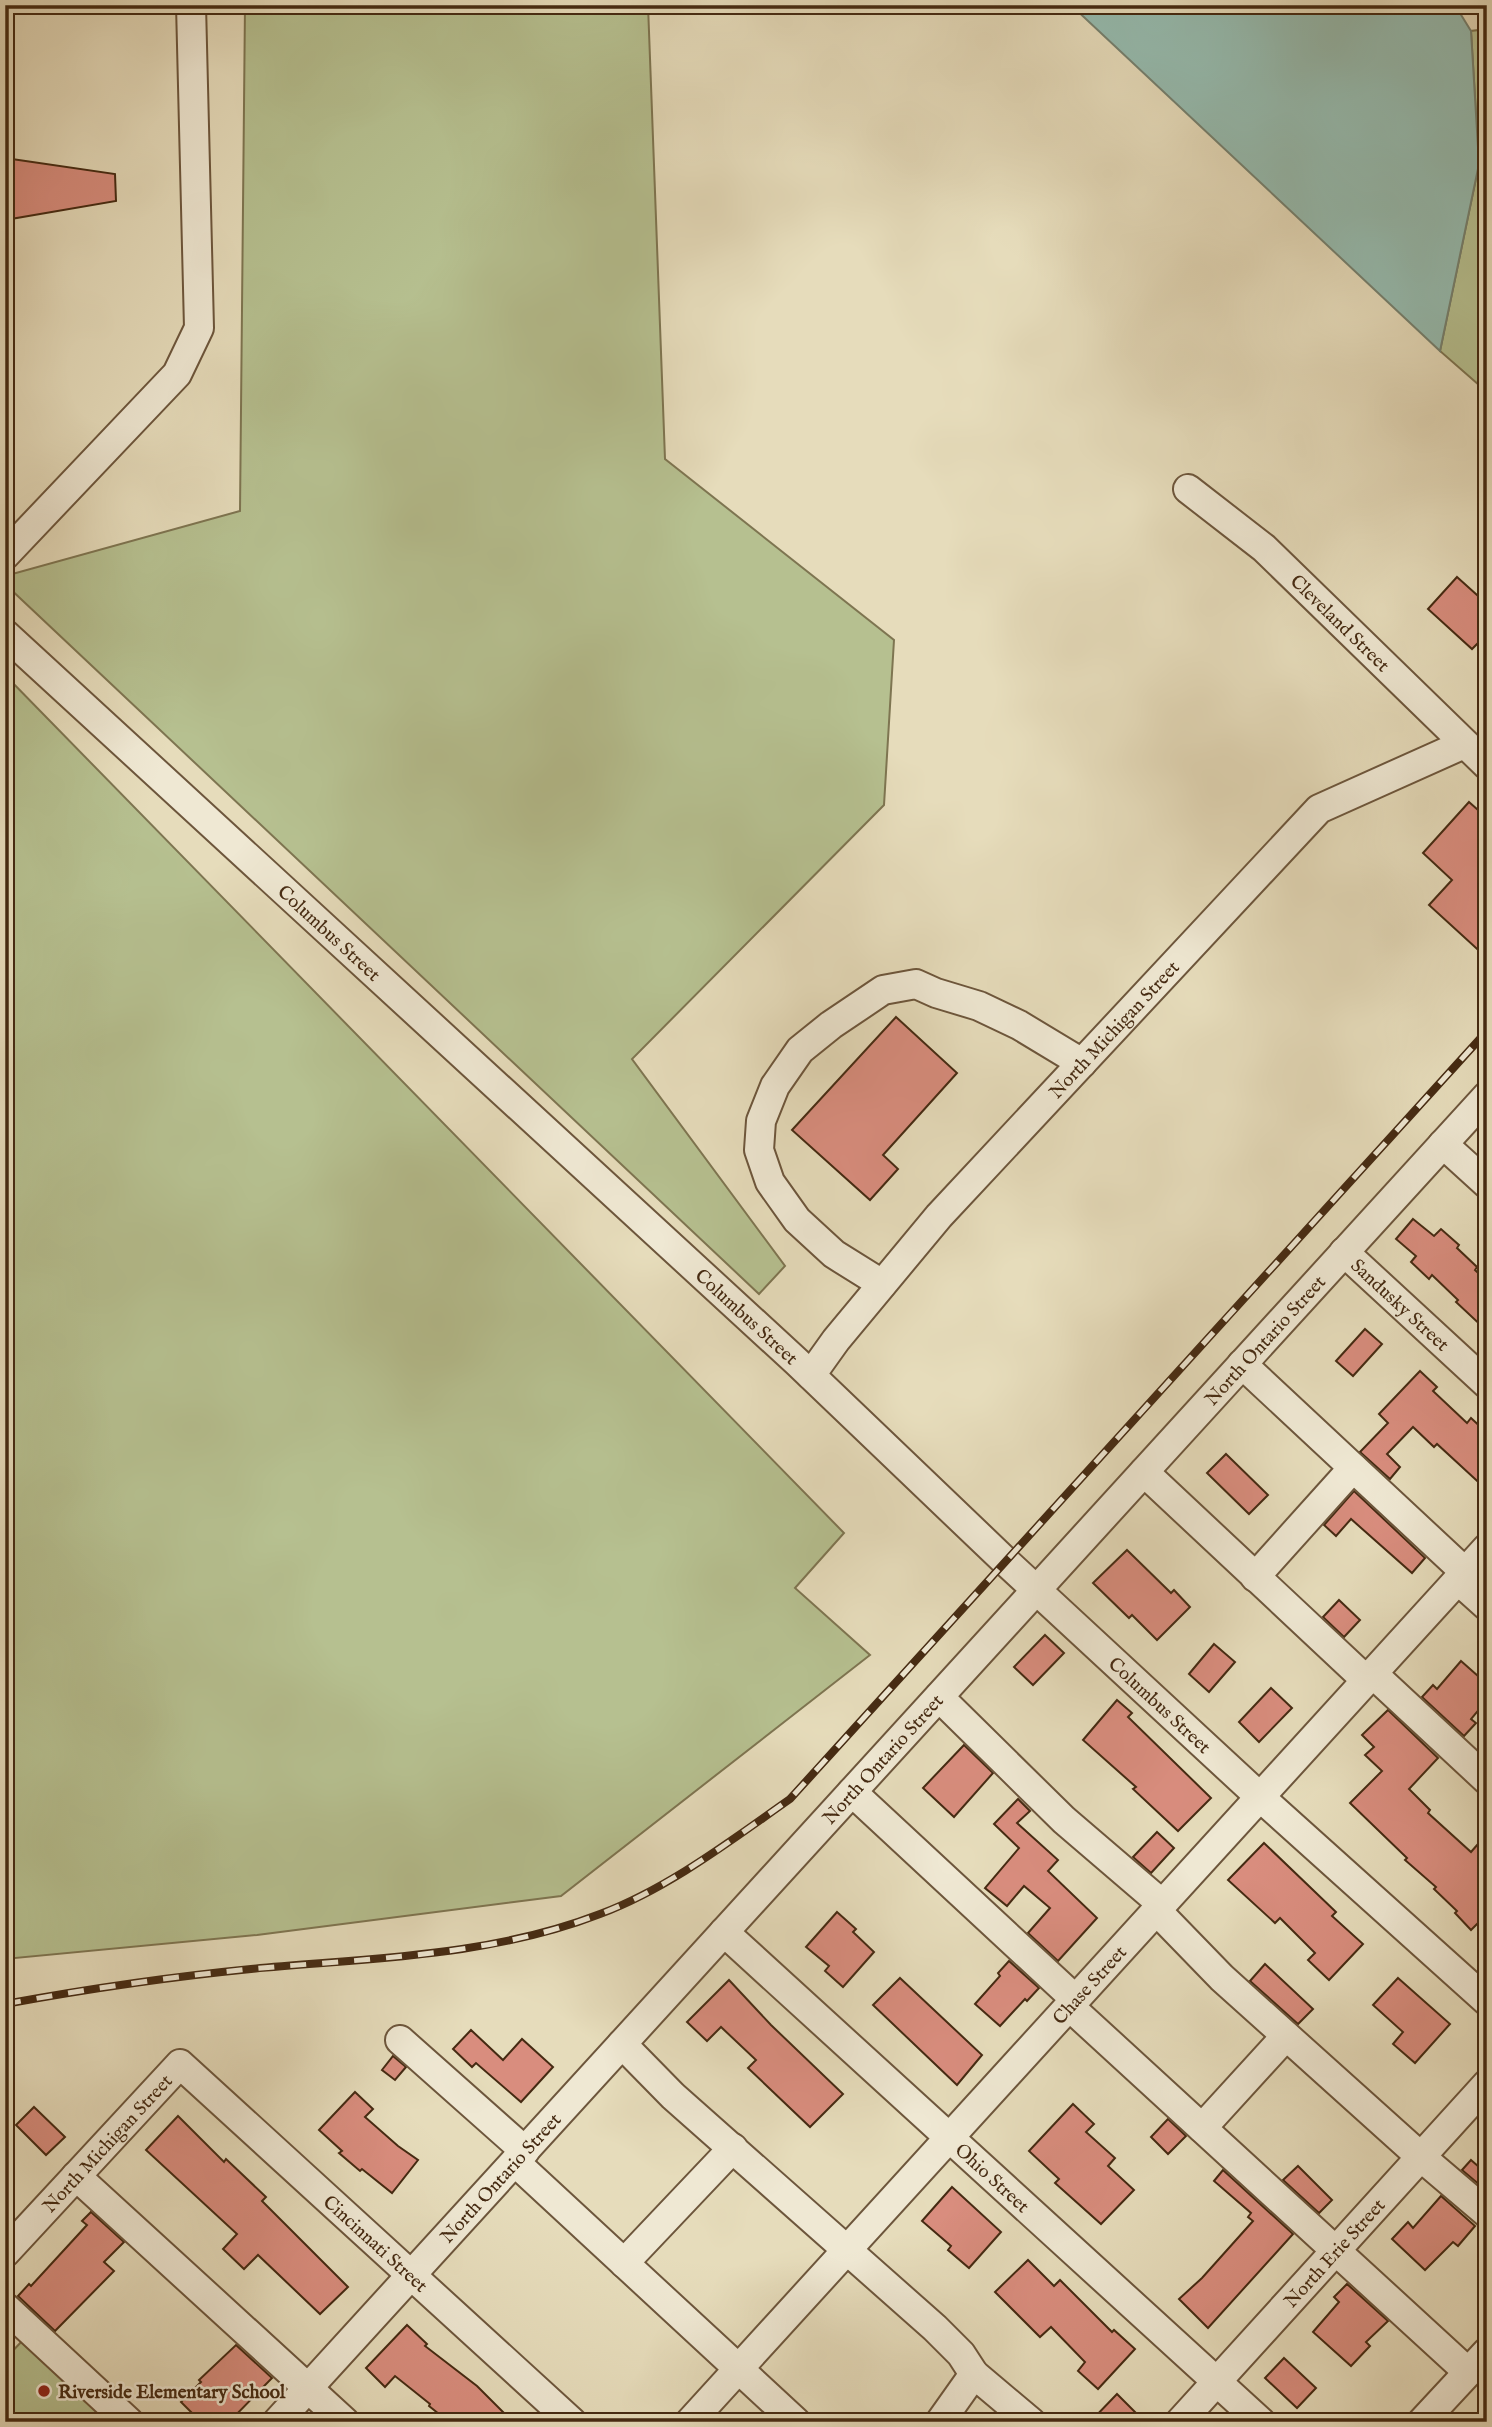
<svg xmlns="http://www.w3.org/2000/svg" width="1492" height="2427" font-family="'IM FELL English',serif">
	<rect width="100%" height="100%" fill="#e6dcbb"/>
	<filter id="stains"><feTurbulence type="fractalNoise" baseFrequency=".00286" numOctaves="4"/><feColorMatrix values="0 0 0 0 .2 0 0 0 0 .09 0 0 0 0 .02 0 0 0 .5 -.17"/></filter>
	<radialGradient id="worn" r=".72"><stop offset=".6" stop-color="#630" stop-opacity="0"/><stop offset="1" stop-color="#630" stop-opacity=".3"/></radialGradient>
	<!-- green -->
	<g fill="#b6c090" stroke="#7e7551" stroke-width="2">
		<path d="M245 5H648L665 459 894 640 884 805 632 1059 785 1266 759 1294 5 584V576L240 511Z"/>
		<path d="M1487 29V392L1440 351 1479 164 1471 31Z"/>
		<path d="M5 675 844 1533 795 1588 870 1655 561 1896 257 1935 5 1959Z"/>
		<path d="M25 2338 117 2422H5V2359Z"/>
	</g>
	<!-- water -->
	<path fill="#96bcb0" stroke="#768271" stroke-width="2" d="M1071 5H1455L1471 31 1479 164 1440 351Z"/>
	<!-- building -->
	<g fill="#d98d7e" stroke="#452a12" stroke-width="2">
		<path d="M5 158 115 174 116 201 5 220Z"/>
		<path d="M1457 577 1487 604V634L1472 649 1428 609Z"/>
		<path d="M1469 802 1487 818V958L1429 905 1452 880 1423 853Z"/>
		<path d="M896 1017 957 1073 883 1155 898 1169 870 1200 792 1130Z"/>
		<path d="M1413 1219 1434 1236 1441 1229 1459 1245 1457 1248 1477 1267 1475 1270 1487 1281V1331L1456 1302 1458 1300 1432 1275 1429 1279 1411 1262 1416 1256 1396 1239Z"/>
		<path d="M1365 1329 1382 1344 1353 1376 1336 1361Z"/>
		<path d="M1420 1371 1437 1387 1433 1391 1467 1423 1471 1418 1487 1433V1490L1437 1444 1434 1447 1413 1427 1387 1454 1400 1467 1390 1479 1360 1452 1388 1423 1379 1414Z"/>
		<path d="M1226 1454 1268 1495 1249 1514 1207 1473Z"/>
		<path d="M1354 1491 1425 1558 1412 1573 1351 1519 1336 1536 1324 1525Z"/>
		<path d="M1127 1550 1171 1593 1174 1590 1190 1607 1157 1640 1132 1615 1129 1618 1093 1583Z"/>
		<path d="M1339 1600 1360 1620 1344 1637 1323 1617Z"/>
		<path d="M1045 1635 1064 1653 1033 1685 1014 1667Z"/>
		<path d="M1214 1644 1235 1662 1209 1692 1189 1674Z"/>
		<path d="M1461 1661 1487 1684V1700L1471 1719 1476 1723 1464 1736 1422 1697 1433 1685 1437 1689Z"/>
		<path d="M1271 1688 1292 1708 1259 1742 1239 1722Z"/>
		<path d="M1117 1700 1132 1713 1128 1717 1211 1798 1178 1831 1133 1789 1136 1787 1083 1740Z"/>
		<path d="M1388 1710 1438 1758 1409 1789 1430 1810 1428 1813 1471 1852 1478 1844 1487 1852V1914L1471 1930 1455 1913 1457 1911 1434 1889 1436 1887 1405 1860 1407 1858 1350 1803 1382 1771 1365 1755 1374 1747 1362 1735Z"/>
		<path d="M964 1745 993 1773 954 1817 923 1788Z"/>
		<path d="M1018 1799 1030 1811 1017 1823 1058 1860 1048 1871 1097 1918 1058 1961 1028 1933 1050 1908 1024 1886 1007 1906 985 1888 1019 1848 994 1824Z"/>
		<path d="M1157 1832 1174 1848 1151 1873 1133 1857Z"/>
		<path d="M1264 1843 1336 1912 1332 1916 1363 1944 1329 1980 1308 1960 1315 1953 1280 1918 1275 1923 1228 1880Z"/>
		<path d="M837 1912 856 1929 853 1932 874 1952 843 1987 825 1971 829 1966 806 1947Z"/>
		<path d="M1009 1961 1039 1988 1027 2001 1025 1999 1000 2026 975 2004 1000 1976 998 1973Z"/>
		<path d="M1265 1964 1313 2009 1298 2024 1250 1981Z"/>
		<path d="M900 1978 982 2055 957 2085 873 2005Z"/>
		<path d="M1398 1978 1450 2024 1415 2063 1393 2044 1403 2032 1373 2005Z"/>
		<path d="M729 1980 771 2025 843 2094 810 2127 748 2068 756 2060 721 2027 707 2041 687 2022Z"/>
		<path d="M471 2030 503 2060 522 2039 553 2067 521 2102 476 2063 472 2067 453 2049Z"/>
		<path d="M393 2056 406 2067 395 2080 382 2070Z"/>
		<path d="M355 2092 373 2109 365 2117 398 2146 418 2160 392 2193 362 2169 360 2171 339 2153 342 2151 319 2130Z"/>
		<path d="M1073 2104 1094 2124 1086 2132 1115 2158 1108 2166 1134 2190 1101 2224 1055 2183 1059 2179 1029 2151Z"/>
		<path d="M34 2107 65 2137 46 2155 16 2125Z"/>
		<path d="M178 2116 224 2162 226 2159 266 2197 262 2201 348 2287 320 2314 258 2255 244 2269 223 2249 237 2234 146 2150Z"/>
		<path d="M1168 2119 1186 2136 1168 2154 1151 2137Z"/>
		<path d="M1471 2160 1487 2174V2180L1481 2186 1462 2170Z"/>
		<path d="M1298 2166 1332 2200 1319 2213 1283 2180Z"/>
		<path d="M1223 2170 1293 2234 1208 2328 1179 2299 1202 2278 1253 2221 1248 2217 1251 2213 1214 2181Z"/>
		<path d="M952 2187 1001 2232 969 2268 948 2250 951 2246 922 2221Z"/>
		<path d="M1441 2196 1475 2226 1458 2246 1453 2242 1425 2270 1392 2239 1408 2222 1413 2228Z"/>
		<path d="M91 2212 124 2242 104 2262 114 2271 55 2331 18 2296 29 2284 31 2286 87 2225 82 2221Z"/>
		<path d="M1028 2260 1054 2286 1060 2280 1112 2332 1114 2330 1135 2349 1098 2389 1078 2371 1085 2362 1051 2327 1040 2337 995 2292Z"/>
		<path d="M1347 2284 1388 2321 1366 2342 1370 2346 1351 2366 1313 2332 1339 2302 1334 2297Z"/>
		<path d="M407 2325 427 2344 425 2346 477 2386 504 2413 495 2422H449L429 2406 430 2404 395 2376 385 2387 366 2368Z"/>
		<path d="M236 2345 272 2378 229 2422H201L181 2402 201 2382 199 2380Z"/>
		<path d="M1284 2358 1316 2388 1297 2408 1265 2378Z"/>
		<path d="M1117 2394 1145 2422H1090Z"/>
	</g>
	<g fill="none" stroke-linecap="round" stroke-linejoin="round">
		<!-- minor casing -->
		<g stroke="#6d563c" stroke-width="32">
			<g id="minor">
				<path id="s1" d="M1188 489 1264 548 1487 765"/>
				<path d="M5 555 177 374 199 328 191 5"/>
				<path id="s2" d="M5 634 797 1362 1005 1561 1260 1797 1487 2001"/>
				<path d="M1443 1144 1487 1184"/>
				<path id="s3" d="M1344 1252 1487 1384"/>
				<path d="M882 1284 834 1254 797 1220 770 1182 759 1150 761 1121 775 1086 800 1050 831 1025 883 990 916 984 936 993 979 1006 1019 1025 1082 1063"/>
				<path d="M1242 1364 1465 1572"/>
				<path id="s4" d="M811 1375 836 1340 939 1216 1319 809 1464 744"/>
				<path d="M1144 1472 1366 1680"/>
				<path d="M1255 1577 1353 1468"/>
				<path d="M1458 1580 1487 1606"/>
				<path d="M1372 1673 1487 1780"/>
				<path d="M939 1697 1064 1820 1162 1904"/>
				<path d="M852 1792 1075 1999"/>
				<path d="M1156 1910 1222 1978 1421 2157 1487 2213"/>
				<path id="s5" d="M724 1932 1261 2422"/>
				<path d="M1069 2006 1468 2372"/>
				<path d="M400 2040 525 2151"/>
				<path d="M622 2044 673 2096 935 2328 961 2354 974 2374 1031 2422"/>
				<path d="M1202 2128 1286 2036"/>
				<path d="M515 2162 796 2422"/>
				<path d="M76 2176 345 2422"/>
				<path id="s6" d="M5 2253 180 2064 572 2422"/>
				<path d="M624 2263 733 2148"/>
				<path d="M5 2307 129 2422"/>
				<path id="s7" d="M277 2422 1487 1096"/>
				<path id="s8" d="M690 2422 1487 1548"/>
				<path d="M940 2422 974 2374"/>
				<path id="s9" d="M1180 2422 1487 2084"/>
				<path d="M1422 2422 1487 2352"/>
			</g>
		</g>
		<!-- minor -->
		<use href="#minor" stroke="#efe8d3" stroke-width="28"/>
		<!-- rail casing -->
		<g stroke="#452a12" stroke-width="8">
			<path id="rail" d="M5 2004C87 1989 169 1977 251 1969 368 1958 489 1957 600 1914 669 1888 730 1841 790 1799L1487 1031"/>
		</g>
		<!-- rail -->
		<use href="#rail" stroke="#efe8d3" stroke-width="5" stroke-dasharray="16" stroke-linecap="butt"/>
	</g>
	<!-- markers -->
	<circle fill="#8f2418" stroke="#efe8d3" stroke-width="2.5" cx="44" cy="2391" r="7"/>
	<g text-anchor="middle" stroke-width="5" stroke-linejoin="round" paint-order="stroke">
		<!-- street labels -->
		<g font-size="19" fill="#452a12" stroke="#efe8d3">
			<text dy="7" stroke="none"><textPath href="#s1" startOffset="203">Cleveland Street</textPath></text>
			<text dy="7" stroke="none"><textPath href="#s2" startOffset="441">Columbus Street</textPath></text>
			<text dy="7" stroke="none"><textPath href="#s4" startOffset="460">North Michigan Street</textPath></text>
			<text dy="7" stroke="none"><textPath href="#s3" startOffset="77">Sandusky Street</textPath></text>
			<text dy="7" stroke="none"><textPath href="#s2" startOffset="1008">Columbus Street</textPath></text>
			<text dy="7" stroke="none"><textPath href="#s7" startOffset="1465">North Ontario Street</textPath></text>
			<text dy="7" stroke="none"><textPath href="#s2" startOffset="1575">Columbus Street</textPath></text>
			<text dy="7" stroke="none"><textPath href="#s7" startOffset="898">North Ontario Street</textPath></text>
			<text dy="7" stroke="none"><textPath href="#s8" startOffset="592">Chase Street</textPath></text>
			<text dy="7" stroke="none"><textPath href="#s6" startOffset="150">North Michigan Street</textPath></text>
			<text dy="7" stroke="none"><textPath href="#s5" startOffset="364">Ohio Street</textPath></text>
			<text dy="7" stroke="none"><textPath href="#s7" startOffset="331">North Ontario Street</textPath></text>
			<text dy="7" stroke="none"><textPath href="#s6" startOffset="523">Cincinnati Street</textPath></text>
			<text dy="7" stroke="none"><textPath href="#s9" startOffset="229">North Erie Street</textPath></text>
		</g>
		<!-- poi labels -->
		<g font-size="19" font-weight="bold" fill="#452a12" stroke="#efe8d3" text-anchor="start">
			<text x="58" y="2398">Riverside Elementary School</text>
		</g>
	</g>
	<!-- margin -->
	<rect width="1492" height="2427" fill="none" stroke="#e6dcbb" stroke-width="28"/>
	<rect x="7" y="7" width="1478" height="2413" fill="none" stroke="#452a12" stroke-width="3.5"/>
	<rect x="14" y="14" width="1464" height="2399" fill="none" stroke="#452a12" stroke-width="2"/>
	<rect width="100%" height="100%" filter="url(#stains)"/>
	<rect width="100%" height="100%" fill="url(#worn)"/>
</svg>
